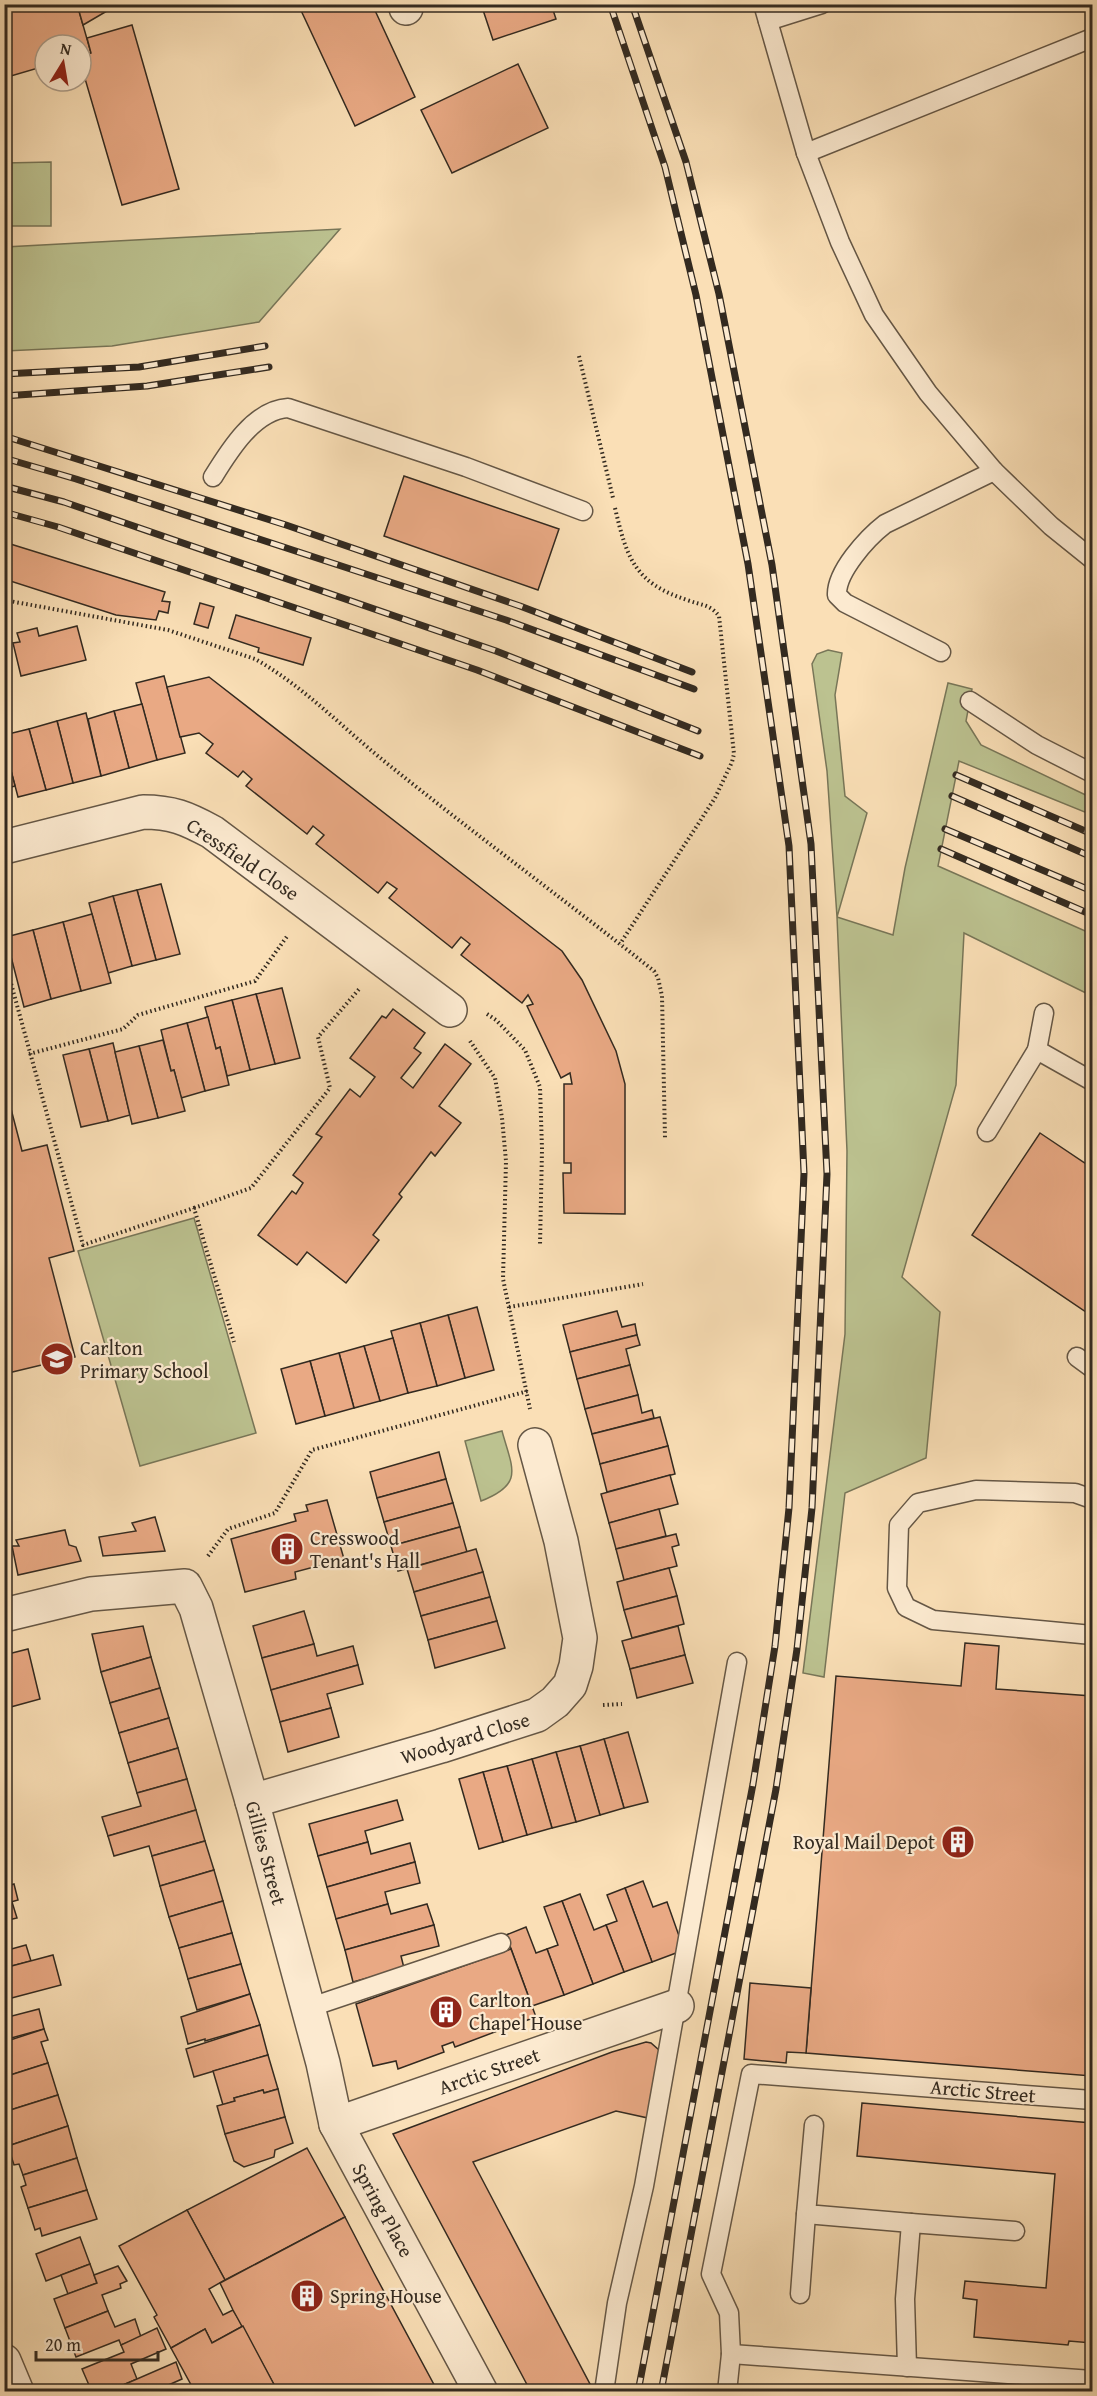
<svg xmlns="http://www.w3.org/2000/svg" width="1097" height="2396" font-family="'Gentium Book Plus',serif">
	<rect width="100%" height="100%" fill="#fadfb6"/>
	<filter id="stains"><feTurbulence type="fractalNoise" baseFrequency=".00333" numOctaves="4"/><feColorMatrix values="0 0 0 0 .2 0 0 0 0 .09 0 0 0 0 .02 0 0 0 .5 -.17"/></filter>
	<radialGradient id="worn" r=".72"><stop offset=".6" stop-color="#630" stop-opacity="0"/><stop offset="1" stop-color="#630" stop-opacity=".3"/></radialGradient>
	<!-- green -->
	<g fill="#bcc290" stroke="#787658" stroke-width="1.5">
		<path d="M51 162V226H5V163Z"/>
		<path d="M340 229 259 322 112 346 5 351V247Z"/>
		<path d="M828 650 842 653 835 695 845 796 867 813 837 917 893 935 905 868 948 683 972 689 966 721 981 745 1092 798V815L959 761 938 866 1092 934V996L964 933 956 1085 902 1277 940 1312 926 1458 845 1493 824 1677 803 1673 845 1334 847 1151 837 917 827 771 812 664 817 654Z"/>
		<path d="M194 1218 256 1433 140 1466 78 1251Z"/>
		<path d="M502 1431C512 1468 525 1484 481 1501L465 1441Z"/>
	</g>
	<!-- building -->
	<g fill="#e9a984" stroke="#332a20" stroke-width="1.5">
		<path d="M31 4H77L91 53 81 56V45H45V66L4 78V12Z"/>
		<path d="M77 4H119L83 25Z"/>
		<path d="M298 4H372L415 97 355 126Z"/>
		<path d="M481 4H551L556 19 493 40Z"/>
		<path d="M132 25 179 189 122 205 81 65V56L91 53 87 38Z"/>
		<path d="M518 64 548 128 452 173 421 110Z"/>
		<path d="M404 476 559 529 538 590 384 536Z"/>
		<path d="M4 542 165 592 162 601 170 602 168 613 159 611 156 620 116 615 4 579Z"/>
		<path d="M200 603 214 607 208 628 194 624Z"/>
		<path d="M236 615 311 638 303 665 258 652 259 648 229 638Z"/>
		<path d="M77 626 86 660 21 676 13 643 20 642 17 633 37 628 39 636Z"/>
		<path d="M164 676 185 753 157 760 136 683Z"/>
		<path d="M209 677 562 951 582 980 616 1051 625 1084V1214L564 1213 563 1173H571V1163H564V1084H572L570 1073 561 1078 527 1006 533 1004 528 995 522 1003 461 955 470 944 461 937 452 948 389 898 397 889 387 882 378 893 316 844 324 835 313 826 307 834 246 786 252 779 243 771 238 777 206 753 213 744 199 733 180 737 167 687Z"/>
		<path d="M142 704 157 760 129 768 114 711Z"/>
		<path d="M114 711 129 768 101 776 88 719Z"/>
		<path d="M86 713 101 776 73 783 57 721Z"/>
		<path d="M57 721 73 783 46 790 29 729Z"/>
		<path d="M29 729 46 790 18 797 4 744V735Z"/>
		<path d="M4 744 15 786 4 789Z"/>
		<path d="M161 884 180 954 156 960 137 890Z"/>
		<path d="M137 890 156 960 132 966 113 896Z"/>
		<path d="M113 896 132 966 108 973 89 903Z"/>
		<path d="M92 914 111 983 81 991 63 922Z"/>
		<path d="M63 922 81 991 51 999 33 930Z"/>
		<path d="M33 930 51 999 24 1007 6 937Z"/>
		<path d="M282 988 300 1058 275 1064 256 994Z"/>
		<path d="M256 994 275 1064 250 1070 232 1000Z"/>
		<path d="M232 1000 250 1070 227 1076 220 1047 216 1049 205 1007Z"/>
		<path d="M393 1009 425 1033 414 1048 421 1053 401 1078 413 1088 445 1044 471 1064 439 1106 461 1123 435 1156 431 1152 399 1194 402 1197 373 1235 379 1240 346 1283 307 1252 297 1265 258 1235 292 1191 296 1194 303 1183 293 1175 322 1137 316 1134 350 1089 360 1097 375 1077 350 1058 382 1016 386 1018Z"/>
		<path d="M208 1017 216 1049 220 1047 229 1085 205 1091 187 1023Z"/>
		<path d="M187 1023 205 1091 181 1098 174 1070 171 1071 161 1030Z"/>
		<path d="M163 1040 171 1071 174 1070 185 1111 158 1118 139 1046Z"/>
		<path d="M113 1043 130 1115 108 1121 89 1049Z"/>
		<path d="M139 1046 158 1118 132 1124 115 1052Z"/>
		<path d="M89 1049 108 1121 81 1127 63 1055Z"/>
		<path d="M4 1082 22 1151 47 1145 74 1251 49 1258 75 1357 4 1374Z"/>
		<path d="M1040 1133 1092 1168V1316L972 1235Z"/>
		<path d="M477 1307 494 1370 465 1378 448 1315Z"/>
		<path d="M617 1311 622 1327 635 1324 637 1335 570 1352 563 1325Z"/>
		<path d="M448 1315 465 1378 437 1386 420 1323Z"/>
		<path d="M420 1323 437 1386 408 1393 391 1331Z"/>
		<path d="M637 1335 640 1345 626 1349 630 1365 577 1379 570 1352Z"/>
		<path d="M393 1338 408 1393 380 1401 364 1346Z"/>
		<path d="M364 1346 380 1401 354 1408 339 1353Z"/>
		<path d="M339 1353 354 1408 325 1416 310 1361Z"/>
		<path d="M310 1361 325 1416 296 1424 281 1369Z"/>
		<path d="M630 1365 638 1395 585 1409 577 1379Z"/>
		<path d="M638 1395 642 1413 652 1410 654 1418 592 1434 585 1409Z"/>
		<path d="M660 1417 668 1446 600 1464 592 1434Z"/>
		<path d="M668 1446 675 1474 607 1492 600 1464Z"/>
		<path d="M439 1452 446 1479 377 1498 370 1472Z"/>
		<path d="M670 1475 678 1504 609 1523 601 1494Z"/>
		<path d="M446 1479 453 1503 384 1522 377 1498Z"/>
		<path d="M327 1500 344 1559 295 1572 296 1579 245 1592 231 1539 296 1521 294 1514 308 1511 306 1505Z"/>
		<path d="M453 1503 460 1527 391 1546 384 1522Z"/>
		<path d="M659 1509 666 1536 616 1549 609 1523Z"/>
		<path d="M155 1517 165 1551 103 1556 99 1537 136 1531 132 1523Z"/>
		<path d="M460 1527 467 1552 398 1571 391 1546Z"/>
		<path d="M65 1530 69 1545 76 1547 81 1561 18 1575 12 1546H19L16 1540Z"/>
		<path d="M676 1534 679 1545 672 1547 677 1566 624 1580 616 1549Z"/>
		<path d="M476 1549 483 1572 414 1592 407 1569Z"/>
		<path d="M669 1568 677 1596 624 1610 617 1582Z"/>
		<path d="M483 1572 490 1597 421 1616 414 1592Z"/>
		<path d="M677 1596 684 1624 632 1638 624 1610Z"/>
		<path d="M490 1597 497 1621 428 1640 421 1616Z"/>
		<path d="M304 1611 314 1644 262 1658 253 1626Z"/>
		<path d="M497 1621 505 1648 435 1668 428 1640Z"/>
		<path d="M143 1626 151 1657 101 1672 92 1634Z"/>
		<path d="M678 1626 685 1655 630 1669 622 1641Z"/>
		<path d="M965 1643 999 1646 996 1689 1092 1696V2076L806 2053 836 1676 961 1686Z"/>
		<path d="M314 1644 317 1656 353 1646 358 1665 271 1690 262 1658Z"/>
		<path d="M28 1649 40 1699 7 1708 4 1699V1655Z"/>
		<path d="M685 1655 693 1683 637 1698 630 1669Z"/>
		<path d="M151 1657 160 1688 110 1703 101 1672Z"/>
		<path d="M358 1665 363 1684 327 1694 331 1708 280 1722 271 1690Z"/>
		<path d="M160 1688 169 1718 119 1733 110 1703Z"/>
		<path d="M331 1708 339 1737 288 1752 280 1722Z"/>
		<path d="M169 1718 178 1748 128 1763 119 1733Z"/>
		<path d="M628 1732 648 1802 624 1808 604 1739Z"/>
		<path d="M604 1739 624 1808 600 1815 580 1746Z"/>
		<path d="M580 1746 600 1815 576 1822 556 1752Z"/>
		<path d="M178 1748 187 1779 137 1793 128 1763Z"/>
		<path d="M556 1752 576 1822 552 1828 532 1759Z"/>
		<path d="M532 1759 552 1828 527 1835 507 1766Z"/>
		<path d="M507 1766 527 1835 503 1842 483 1772Z"/>
		<path d="M483 1772 503 1842 479 1849 459 1779Z"/>
		<path d="M187 1779 196 1810 108 1836 102 1817 141 1806 137 1793Z"/>
		<path d="M397 1800 403 1820 365 1831 368 1842 318 1856 309 1824Z"/>
		<path d="M196 1810 205 1841 152 1856 149 1846 114 1856 108 1836Z"/>
		<path d="M205 1841 214 1870 160 1886 152 1856Z"/>
		<path d="M368 1842 371 1854 410 1843 415 1862 327 1887 318 1856Z"/>
		<path d="M415 1862 420 1883 385 1892 388 1904 336 1919 327 1887Z"/>
		<path d="M214 1870 223 1901 169 1917 160 1886Z"/>
		<path d="M643 1881 653 1907 667 1902 684 1950 652 1962 625 1888Z"/>
		<path d="M14 1884 18 1900 4 1904V1887Z"/>
		<path d="M625 1888 652 1962 624 1972 606 1925 617 1921 607 1895Z"/>
		<path d="M580 1894 594 1930 606 1925 624 1972 593 1984 562 1901Z"/>
		<path d="M223 1901 232 1933 179 1948 169 1917Z"/>
		<path d="M562 1901 593 1984 564 1995 547 1949 558 1945 544 1907Z"/>
		<path d="M12 1902 17 1918 4 1921V1904Z"/>
		<path d="M388 1904 391 1914 427 1904 434 1925 345 1950 336 1919Z"/>
		<path d="M434 1925 439 1946 401 1956 404 1968 353 1982 345 1950Z"/>
		<path d="M526 1927 536 1953 547 1949 564 1995 532 2006 506 1935Z"/>
		<path d="M232 1933 241 1964 188 1979 179 1948Z"/>
		<path d="M26 1945 31 1961 4 1968V1951Z"/>
		<path d="M511 1949 536 2017 511 2026 509 2020 498 2025 500 2030 455 2047 453 2042 442 2046 444 2052 398 2069 396 2061 373 2066 356 2004Z"/>
		<path d="M53 1955 61 1985 4 2000V1968Z"/>
		<path d="M241 1964 250 1994 197 2010 188 1979Z"/>
		<path d="M750 1983 811 1988 806 2053 787 2052 786 2063 744 2059Z"/>
		<path d="M250 1994 260 2025 205 2041V2039L188 2044 181 2017Z"/>
		<path d="M39 2009 44 2029 4 2040V2018Z"/>
		<path d="M260 2025 268 2055 194 2077 186 2049Z"/>
		<path d="M44 2029 48 2040 41 2042 48 2063 4 2077V2042Z"/>
		<path d="M646 2042 651 2043 659 2050 648 2118 616 2111 473 2162 591 2386 590 2392H531L393 2134 612 2052Z"/>
		<path d="M268 2055 278 2089 264 2093 263 2090 234 2098 235 2101 223 2105 213 2071Z"/>
		<path d="M48 2063 58 2095 4 2112V2077Z"/>
		<path d="M278 2089 285 2117 225 2134 217 2106 235 2101 234 2098 263 2090 264 2093Z"/>
		<path d="M58 2095 68 2126 8 2146 4 2136V2124L6 2123 4 2112Z"/>
		<path d="M862 2103 1092 2123V2343L1069 2341 1068 2345 974 2337 977 2300 963 2298 965 2281 1046 2288 1055 2174 857 2156Z"/>
		<path d="M285 2117 293 2143 275 2150 274 2157 244 2167 234 2161 225 2134Z"/>
		<path d="M68 2126 77 2158 23 2175 19 2164 14 2165 8 2146Z"/>
		<path d="M307 2148 345 2217 225 2280 187 2210Z"/>
		<path d="M77 2158 87 2190 28 2208 21 2187 26 2185 23 2175Z"/>
		<path d="M87 2190 97 2219 42 2236 40 2228 35 2230 28 2208Z"/>
		<path d="M187 2210 225 2280 209 2289 223 2315 233 2310 243 2326 212 2343 205 2329 171 2348 154 2317 157 2315 119 2246Z"/>
		<path d="M345 2217 374 2273 438 2392H278L233 2310 220 2283Z"/>
		<path d="M80 2237 90 2264 46 2281 36 2254Z"/>
		<path d="M90 2264 97 2283 68 2294 61 2275Z"/>
		<path d="M118 2266 127 2281 120 2284 121 2288 102 2295 108 2311 65 2328 54 2299 97 2283 94 2275Z"/>
		<path d="M108 2311 115 2327 135 2319 141 2337 121 2345 119 2340 76 2357 65 2328Z"/>
		<path d="M243 2326 278 2392H195L171 2348 205 2329 212 2343Z"/>
		<path d="M157 2328 166 2349 131 2364 137 2379 107 2392H92L82 2369 124 2352 121 2345Z"/>
		<path d="M176 2362 182 2379 164 2387 166 2392H107Z"/>
	</g>
	<g fill="none" stroke-linecap="round" stroke-linejoin="round">
		<!-- lane casing -->
		<g stroke="#655746" stroke-width="21">
			<g id="lane">
				<path d="M763 4 806 153 840 242 874 315 928 393 994 471 1051 526 1092 559"/>
				<path d="M768 21 822 4"/>
				<path d="M806 153 1092 38"/>
				<path d="M213 477C229 451 254 410 288 408L466 467 583 511"/>
				<path d="M941 652 845 603 837 595C836 572 867 538 885 524L994 471"/>
				<path d="M970 701 1037 745 1092 773"/>
				<path d="M1037 1050 1044 1013"/>
				<path d="M987 1132 1037 1050 1092 1081"/>
				<path d="M1077 1357 1092 1368"/>
				<path d="M1092 1499 1075 1493 976 1490 918 1503 899 1525 897 1588 906 1607 933 1620 1092 1635"/>
				<path d="M308 2008 501 1943"/>
				<path d="M814 2125 806 2214 911 2223"/>
				<path d="M800 2294 806 2214"/>
				<path d="M731 2354 1092 2380"/>
				<path d="M907 2367 905 2299 911 2223 1015 2231"/>
				<path d="M604 2392 617 2303 644 2186 737 1662"/>
				<path d="M727 2392 731 2354 729 2313 711 2274 751 2074 1092 2100"/>
			</g>
		</g>
		<!-- street casing -->
		<g stroke="#655746" stroke-width="36">
			<g id="street">
				<path d="M405 4 406 8"/>
				<path d="M4 847 143 812C172 812 186 818 212 832L450 1010"/>
				<path d="M4 1615 91 1594 185 1586 196 1608 252 1801 323 2063 336 2124 481 2392"/>
				<path d="M252 1801 441 1746 537 1715 555 1702 570 1685 576 1666 580 1638 561 1541 535 1445"/>
				<path d="M336 2124 677 2006"/>
				<path d="M4 2361 17 2392"/>
			</g>
		</g>
		<!-- path -->
		<g stroke="#332a20" stroke-width="4" stroke-dasharray="1.5 3" stroke-linecap="butt">
			<path d="M579 356 613 498"/>
			<path d="M615 508C627 559 635 583 687 600 700 605 710 604 719 616L734 754 732 762 715 798 620 944"/>
			<path d="M4 600 168 630 255 659C303 686 342 727 384 761 473 833 565 900 654 971L658 978 662 996 665 1138"/>
			<path d="M4 958 83 1245 194 1208 234 1342"/>
			<path d="M487 1014 496 1020 525 1050 540 1087 542 1149 540 1245"/>
			<path d="M470 1041 495 1078 502 1118 506 1161 503 1279 530 1409"/>
			<path d="M29 1054 123 1029 138 1015 255 981 288 935"/>
			<path d="M194 1208 251 1188 330 1088 318 1037 360 988"/>
			<path d="M509 1307 643 1284"/>
			<path d="M208 1556 228 1529 275 1513 312 1450 528 1391"/>
			<path d="M603 1705 622 1704"/>
		</g>
		<!-- lane -->
		<use href="#lane" stroke="#fcead0" stroke-width="18"/>
		<!-- street -->
		<use href="#street" stroke="#fcead0" stroke-width="33"/>
		<!-- rail casing -->
		<g stroke="#332a20" stroke-width="7">
			<g id="rail">
				<path d="M610 4 665 167 696 295 748 564 789 846 804 1173 789 1508 775 1646 753 1784 638 2392"/>
				<path d="M632 4 686 162 719 294 772 565 811 844 827 1174 812 1508 797 1649 776 1789 661 2392"/>
				<path d="M4 374 139 367 265 346"/>
				<path d="M4 396 147 386 269 367"/>
				<path d="M4 436 286 525 520 606 692 672"/>
				<path d="M4 458 76 479 506 620 694 689"/>
				<path d="M4 486 64 502 496 651 698 731"/>
				<path d="M4 512 58 527 477 670 700 756"/>
				<path d="M956 775 1092 834"/>
				<path d="M952 796 1092 857"/>
				<path d="M945 829 1092 891"/>
				<path d="M941 849 1092 915"/>
			</g>
		</g>
		<!-- rail -->
		<use href="#rail" stroke="#fcead0" stroke-width="4.5" stroke-dasharray="14" stroke-linecap="butt"/>
	</g>
	<!-- icons -->
	<defs>
		<g id="school-disc" transform="scale(1.725)"><circle r="9.5" fill="#8f2418" stroke="#fcead0"/><path d="M0-5L7-2L0 1L-7-2ZM-4 1L0 2.5L4 1V4Q0 6-4 4Z" fill="#fff"/></g>
		<g id="building-disc" transform="scale(1.725)"><circle r="9.5" fill="#8f2418" stroke="#fcead0"/><path d="M-4-6H4V6H1V3H-1V6H-4ZM-2.5-4.3h1.7v1.8h-1.7ZM.8-4.3h1.7v1.8H.8ZM-2.5-1h1.7V.8h-1.7ZM.8-1h1.7V.8H.8Z" fill="#fff"/></g>
	</defs>
	<g fill-rule="evenodd">
		<use href="#school-disc" x="57" y="1359"/>
		<use href="#building-disc" x="287" y="1549"/>
		<use href="#building-disc" x="958" y="1842"/>
		<use href="#building-disc" x="446" y="2012"/>
		<use href="#building-disc" x="307" y="2296"/>
	</g>
	<g text-anchor="middle" stroke-width="4.5" stroke-linejoin="round" paint-order="stroke">
		<!-- street labels -->
		<g font-size="20" fill="#332a20" stroke="#fcead0">
			<text transform="translate(243 859) rotate(34)" y="7">Cressfield Close</text>
			<text transform="translate(465 1738) rotate(-17)" y="7">Woodyard Close</text>
			<text transform="translate(266 1853) rotate(75)" y="7">Gillies Street</text>
			<text transform="translate(489 2071) rotate(-19)" y="7">Arctic Street</text>
			<text transform="translate(983 2091) rotate(5)" y="7">Arctic Street</text>
			<text transform="translate(383 2210) rotate(61)" y="7">Spring Place</text>
		</g>
		<!-- poi labels -->
		<g font-size="20" fill="#332a20" stroke="#fcead0" text-anchor="start">
			<text x="80" y="1355">Carlton<tspan x="80" dy="23">Primary School</tspan></text>
			<text x="310" y="1545">Cresswood<tspan x="310" dy="23">Tenant's Hall</tspan></text>
			<text x="935" y="1849" text-anchor="end">Royal Mail Depot</text>
			<text x="469" y="2007">Carlton<tspan x="469" dy="23">Chapel House</tspan></text>
			<text x="330" y="2303">Spring House</text>
		</g>
	</g>
	<!-- margin -->
	<rect width="1097" height="2396" fill="none" stroke="#fadfb6" stroke-width="24"/>
	<rect x="6" y="6" width="1085" height="2384" fill="none" stroke="#332a20" stroke-width="3"/>
	<rect x="12" y="12" width="1073" height="2372" fill="none" stroke="#332a20" stroke-width="1.5"/>
	<!-- north arrow -->
	<g transform="translate(63 63) rotate(11)"><circle r="28" fill="#fcead0" stroke="#ac9d8a" stroke-width="1.5"/>
	<path d="M0-4.5L10 22L0 15L-10 22Z" fill="#8f2418"/>
	<text y="-9" font-size="16" font-weight="bold" text-anchor="middle" fill="#332a20">N</text>
	</g>
	<!-- scale -->
	<path d="M36 2351v9h122v-9" fill="none" stroke="#332a20" stroke-width="3"/>
	<text x="45" y="2351" font-size="18" fill="#332a20" stroke="#fcead0" stroke-width="4.5" paint-order="stroke">20 m</text>
	<rect width="100%" height="100%" filter="url(#stains)"/>
	<rect width="100%" height="100%" fill="url(#worn)"/>
</svg>
